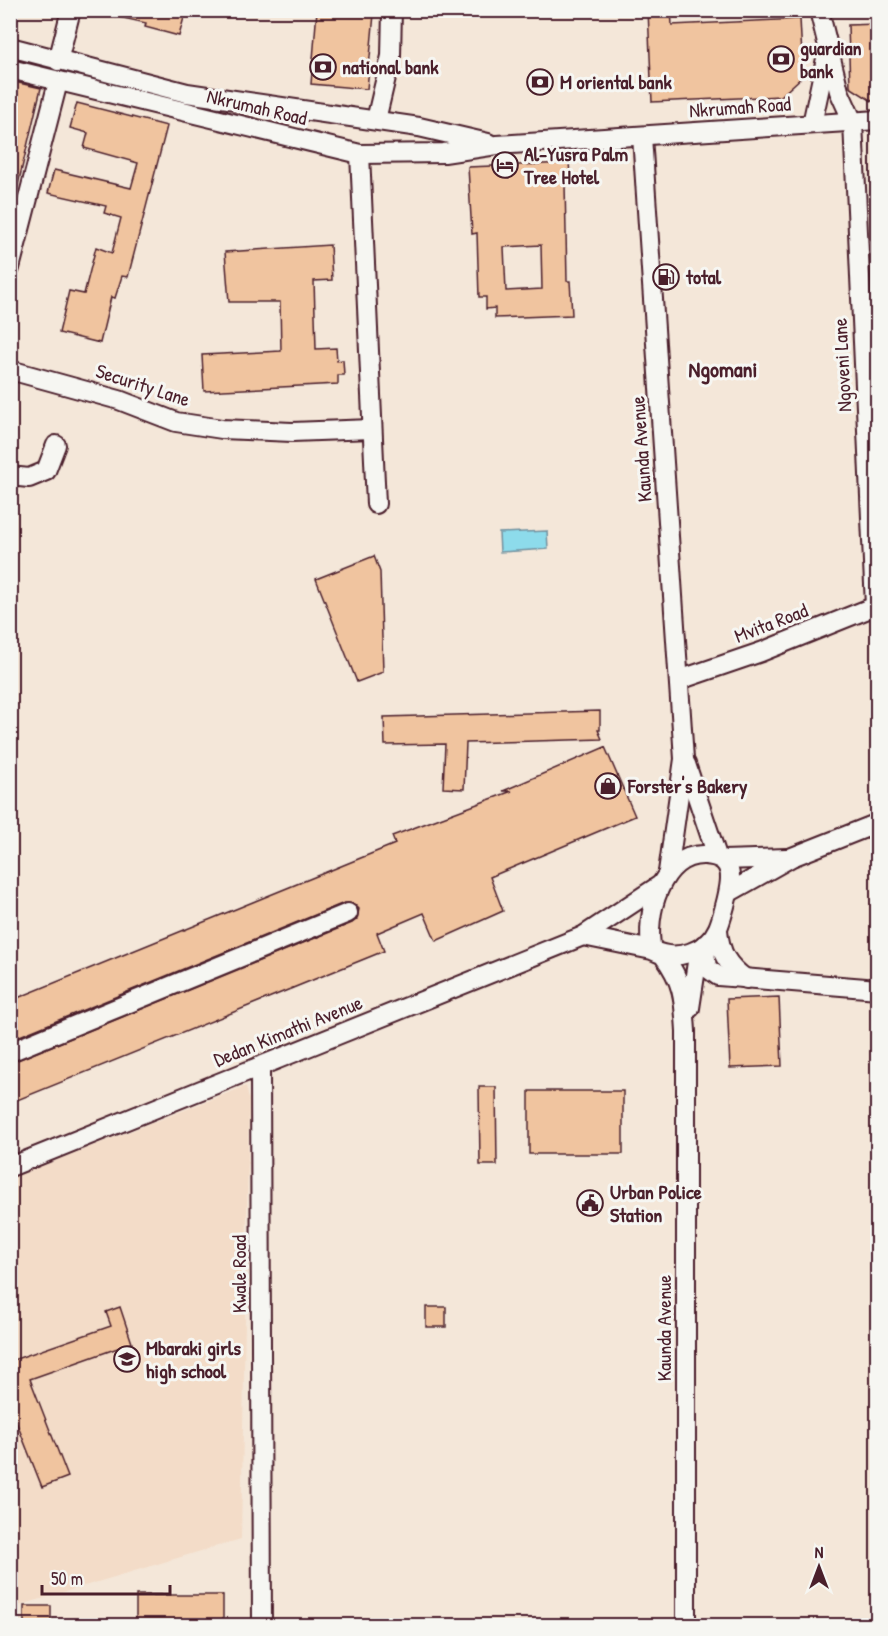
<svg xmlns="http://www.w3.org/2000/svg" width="888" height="1636" font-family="'Patrick Hand',sans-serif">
	<rect width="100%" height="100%" fill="#f4e7d9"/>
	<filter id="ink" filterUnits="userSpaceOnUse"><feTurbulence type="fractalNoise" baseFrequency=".0167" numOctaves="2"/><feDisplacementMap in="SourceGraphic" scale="12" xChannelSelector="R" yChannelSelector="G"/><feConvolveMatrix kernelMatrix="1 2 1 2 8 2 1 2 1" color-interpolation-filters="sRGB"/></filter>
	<g filter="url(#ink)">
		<!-- built -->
		<path fill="#f3dcc8" d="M246 1086 249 1100 241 1539 11 1608V1178Z"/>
		<!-- water -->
		<path fill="#8ddbeb" stroke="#72909e" stroke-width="1.5" d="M547 531 548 549 500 552 499 533Z"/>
		<!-- building -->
		<g fill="#f0c49f" stroke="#4a1f2b" stroke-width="1.5" fill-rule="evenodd">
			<path d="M115 10H186L179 36 145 27 146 23 114 16Z"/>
			<path d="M317 10 374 14 367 89 311 84Z"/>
			<path d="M648 10H671L672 25 800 19 803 76 781 96 652 102Z"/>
			<path d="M878 24V105L850 87 848 25Z"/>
			<path d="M10 81 41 88 16 193H10Z"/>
			<path d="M77 103 167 126 128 277 122 276 115 298 111 297 100 343 59 333 69 291 84 294 96 247 112 253 121 218 104 213 106 206 48 193 54 170 131 188 138 163 84 148 88 133 70 128Z"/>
			<path d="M569 163 571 184H565L567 281H570L572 315 495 318V308L486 309V297H479L477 233 472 234 468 167ZM541 245 542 289 506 291 504 247Z"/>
			<path d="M330 245 332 280 314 281 316 349 336 348 337 361 343 360 344 375H338V384L204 391 202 355 281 351 280 302H229L225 252Z"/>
			<path d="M374 556 380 572 383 672 357 682 316 579Z"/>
			<path d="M600 711V730H598L602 739 466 743 464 789 443 788 445 744 385 745 384 717Z"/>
			<path d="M605 747 635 816 490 877 503 911 436 941 424 913 377 933 384 951 10 1103V1063L352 923 357 919 359 909 354 904 344 903 10 1040V1001L395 844 392 836 512 791H503Z"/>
			<path d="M779 997 782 1066 730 1068 727 999Z"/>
			<path d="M479 1087H496L497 1165H480Z"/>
			<rect x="529" y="1091" width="94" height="63"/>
			<path d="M120 1307 132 1343 30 1379 68 1477 42 1487 10 1406V1361L111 1326 106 1312Z"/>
			<rect x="426" y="1307" width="20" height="20"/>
			<rect x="136" y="1595" width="87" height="31"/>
			<rect x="24" y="1606" width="27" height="20"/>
		</g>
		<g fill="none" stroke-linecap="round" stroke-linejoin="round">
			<!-- minor casing -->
			<g stroke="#4a1f2b" stroke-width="22">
				<g id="minor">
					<path d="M819 10 839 91 853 122 875 606"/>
					<path d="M10 47 187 93 419 127 488 143"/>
					<path d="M58 61 71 10"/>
					<path d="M10 69 360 154 444 153 497 145 878 120"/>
					<path d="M376 120 391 56 392 10"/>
					<path d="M812 124 827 54"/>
					<path d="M642 136 684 759 668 872"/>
					<path d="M360 154 376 504"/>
					<path d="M10 268 58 82"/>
					<path d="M10 370 119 400 176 422 222 429 292 432 372 429"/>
					<path d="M10 476 29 478 46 471 56 445"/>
					<path d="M679 680 761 652 878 605"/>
					<path d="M686 764 717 856"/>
					<path d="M723 860 787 858"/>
					<path d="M730 892 792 857 878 823"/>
					<path d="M718 930C720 953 727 965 746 979"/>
					<path d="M583 936 652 950C675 962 707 953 718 928 721 921 723 913 725 906 731 883 738 857 705 855 661 853 644 916 652 950"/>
					<path d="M704 945 707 968 718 976 878 989"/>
					<path d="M663 955C683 982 684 997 686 1031V1626"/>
					<path d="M690 1008 699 949"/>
					<path d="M10 1052 348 913"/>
					<path d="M260 1066 262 1626"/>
					<path d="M10 1167 583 936 660 885"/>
				</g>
			</g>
			<!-- minor -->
			<use href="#minor" stroke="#f6f6f2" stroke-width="18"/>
		</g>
	</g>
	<!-- icons -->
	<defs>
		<g id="bank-ring" transform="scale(1.35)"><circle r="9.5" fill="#f6f6f2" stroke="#4a1f2b" stroke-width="1.5"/><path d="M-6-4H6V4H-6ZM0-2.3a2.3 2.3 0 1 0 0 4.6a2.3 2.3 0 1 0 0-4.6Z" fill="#4a1f2b"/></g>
		<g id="hotel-ring" transform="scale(1.35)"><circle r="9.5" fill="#f6f6f2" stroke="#4a1f2b" stroke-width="1.5"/><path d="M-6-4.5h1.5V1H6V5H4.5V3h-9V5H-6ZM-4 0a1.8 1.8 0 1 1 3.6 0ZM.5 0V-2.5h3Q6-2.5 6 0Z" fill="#4a1f2b"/></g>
		<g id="fuel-ring" transform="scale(1.35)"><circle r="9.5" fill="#f6f6f2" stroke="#4a1f2b" stroke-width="1.5"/><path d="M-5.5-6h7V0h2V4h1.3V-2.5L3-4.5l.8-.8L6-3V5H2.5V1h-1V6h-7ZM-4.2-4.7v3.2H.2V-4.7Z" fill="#4a1f2b"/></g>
		<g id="shop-ring" transform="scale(1.35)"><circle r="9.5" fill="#f6f6f2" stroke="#4a1f2b" stroke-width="1.5"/><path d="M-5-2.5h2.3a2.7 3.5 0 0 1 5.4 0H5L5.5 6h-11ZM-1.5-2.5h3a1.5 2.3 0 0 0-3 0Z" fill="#4a1f2b"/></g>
		<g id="civic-ring" transform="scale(1.35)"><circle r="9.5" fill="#f6f6f2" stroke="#4a1f2b" stroke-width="1.5"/><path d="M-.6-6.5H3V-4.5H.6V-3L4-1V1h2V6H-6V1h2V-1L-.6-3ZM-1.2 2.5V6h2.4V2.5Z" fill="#4a1f2b"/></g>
		<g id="school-ring" transform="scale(1.35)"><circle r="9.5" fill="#f6f6f2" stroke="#4a1f2b" stroke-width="1.5"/><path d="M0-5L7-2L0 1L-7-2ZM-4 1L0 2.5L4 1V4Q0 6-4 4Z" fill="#4a1f2b"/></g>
	</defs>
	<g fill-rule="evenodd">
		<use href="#bank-ring" x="781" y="59"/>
		<use href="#bank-ring" x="323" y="67"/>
		<use href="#bank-ring" x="540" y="82"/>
		<use href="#hotel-ring" x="505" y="165"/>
		<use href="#fuel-ring" x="666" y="277"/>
		<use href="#shop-ring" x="608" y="786"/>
		<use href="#civic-ring" x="590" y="1203"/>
		<use href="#school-ring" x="127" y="1359"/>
	</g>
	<g text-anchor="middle" stroke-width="6" stroke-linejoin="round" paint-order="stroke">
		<!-- poi labels -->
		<g font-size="20" font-weight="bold" fill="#4a1f2b" stroke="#f6f6f2" text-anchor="start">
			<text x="800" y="55">guardian<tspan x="800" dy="23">bank</tspan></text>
			<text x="342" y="74">national bank</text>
			<text x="560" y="89">M oriental bank</text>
			<text x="524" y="161">Al-Yusra Palm<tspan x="524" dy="23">Tree Hotel</tspan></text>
			<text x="686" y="284">total</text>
			<text x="628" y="793">Forster's Bakery</text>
			<text x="610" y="1199">Urban Police<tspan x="610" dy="23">Station</tspan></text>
			<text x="146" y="1355">Mbaraki girls<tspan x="146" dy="23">high school</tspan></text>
		</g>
		<!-- street labels -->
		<g font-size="20" fill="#4a1f2b" stroke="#f6f6f2">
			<text transform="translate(257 107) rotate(13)" y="7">Nkrumah Road</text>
			<text transform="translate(740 107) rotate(-4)" y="7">Nkrumah Road</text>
			<text transform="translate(842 365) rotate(-93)" y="7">Ngoveni Lane</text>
			<text transform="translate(143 385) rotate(18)" y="7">Security Lane</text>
			<text transform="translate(641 449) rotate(-94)" y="7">Kaunda Avenue</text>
			<text transform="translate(771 623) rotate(-21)" y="7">Mvita Road</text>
			<text transform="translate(288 1031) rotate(-22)" y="7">Dedan Kimathi Avenue</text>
			<text transform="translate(239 1274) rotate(-90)" y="7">Kwale Road</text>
			<text transform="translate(664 1328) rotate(-90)" y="7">Kaunda Avenue</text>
		</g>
		<!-- quarter labels -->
		<g font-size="22" font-weight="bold" fill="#4a1f2b" stroke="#f6f6f2">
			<text x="723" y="377">Ngomani</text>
		</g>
	</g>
	<!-- margin -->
	<rect width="888" height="1636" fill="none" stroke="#f6f6f2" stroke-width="36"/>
	<rect x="18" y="18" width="852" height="1600" fill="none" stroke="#4a1f2b" stroke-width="2" filter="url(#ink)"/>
	<!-- north arrow -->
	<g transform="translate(819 1567)" stroke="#f6f6f2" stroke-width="4.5" paint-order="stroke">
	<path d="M0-4.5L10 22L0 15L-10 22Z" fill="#4a1f2b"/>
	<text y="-9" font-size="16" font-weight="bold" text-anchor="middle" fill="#4a1f2b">N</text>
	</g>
	<!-- scale -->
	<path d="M42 1585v9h128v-9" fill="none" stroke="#4a1f2b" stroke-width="3"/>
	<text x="51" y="1585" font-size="18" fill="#4a1f2b" stroke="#f6f6f2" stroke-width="4.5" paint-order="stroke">50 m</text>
</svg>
